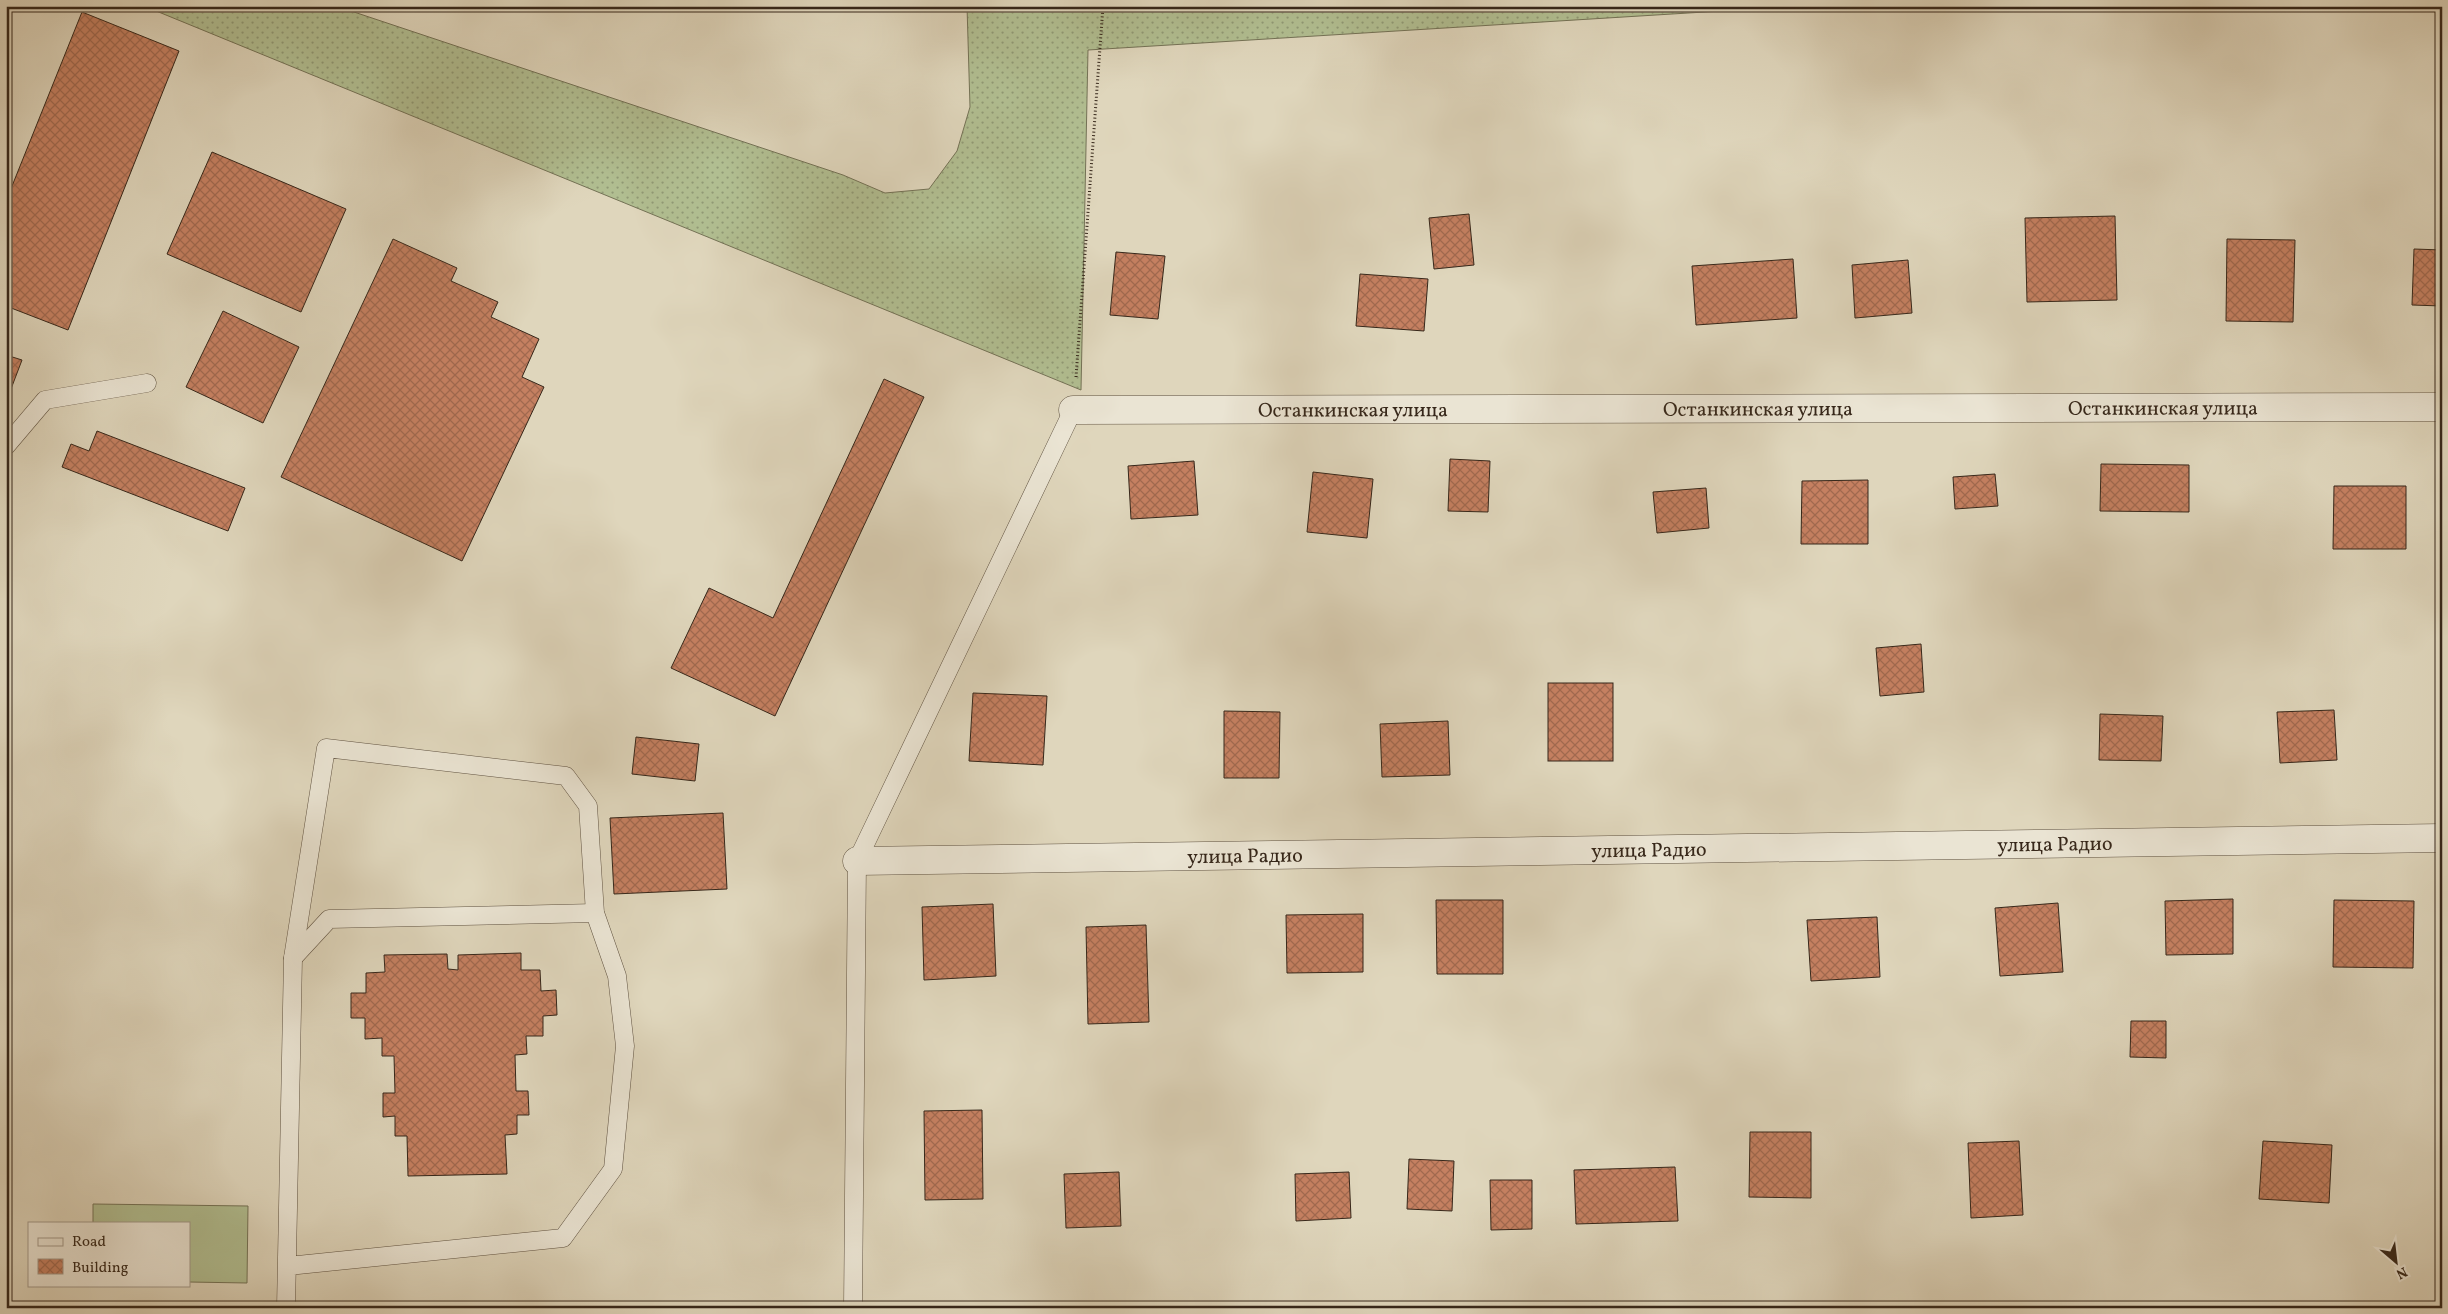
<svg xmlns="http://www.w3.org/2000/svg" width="2448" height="1314" font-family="Vollkorn,serif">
	<defs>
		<pattern id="grass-dots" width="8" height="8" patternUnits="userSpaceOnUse" patternTransform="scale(1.25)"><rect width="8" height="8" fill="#b1be91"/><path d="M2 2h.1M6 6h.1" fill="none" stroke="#919a76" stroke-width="1.8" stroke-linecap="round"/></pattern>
		<pattern id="building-cross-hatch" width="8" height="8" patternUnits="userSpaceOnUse" patternTransform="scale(1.25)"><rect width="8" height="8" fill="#c58061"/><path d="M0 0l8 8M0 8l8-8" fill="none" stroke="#a1694f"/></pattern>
	</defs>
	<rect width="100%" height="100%" fill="#dfd6bc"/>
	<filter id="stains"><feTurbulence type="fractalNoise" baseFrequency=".004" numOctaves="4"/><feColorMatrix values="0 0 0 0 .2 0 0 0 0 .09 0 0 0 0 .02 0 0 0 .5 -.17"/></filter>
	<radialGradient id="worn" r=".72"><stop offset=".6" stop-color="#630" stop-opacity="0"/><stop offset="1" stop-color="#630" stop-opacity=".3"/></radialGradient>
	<!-- grass -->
	<path fill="url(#grass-dots)" stroke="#747256" d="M144 6H336L843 175 885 193 929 189 957 151 970 107 967 6H1802L1088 50 1081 390Z"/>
	<!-- pitch -->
	<path fill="#b1be91" stroke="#747256" d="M93 1204 248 1206 247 1283 189 1282V1223H93Z"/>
	<!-- building -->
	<g fill="url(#building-cross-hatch)" stroke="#36271a">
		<path d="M82 12 179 51 68 330 6 306V201Z"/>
		<path d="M212 152 346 209 301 312 167 254Z"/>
		<path d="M1469 214 1474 265 1434 269 1429 218Z"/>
		<path d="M2115 216 2117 300 2027 302 2025 218Z"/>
		<path d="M393 239 457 268 451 281 498 302 491 317 539 339 522 377 544 387 462 561 281 477Z"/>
		<path d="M2227 239 2295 240 2293 322 2226 321Z"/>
		<path d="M2414 249 2442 250V306L2412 305Z"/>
		<path d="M1116 252 1165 256 1158 319 1110 315Z"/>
		<path d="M1793 259 1797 318 1696 325 1692 266Z"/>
		<path d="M1908 260 1912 313 1855 318 1852 265Z"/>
		<path d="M1360 274 1428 279 1424 331 1356 326Z"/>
		<path d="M223 311 299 347 263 423 186 387Z"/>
		<path d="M6 355 22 360 6 402Z"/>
		<path d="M884 379 924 397 775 716 671 668 709 588 773 618Z"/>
		<path d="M97 431 245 488 228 531 62 467 71 444 89 451Z"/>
		<path d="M1450 459 1490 461 1488 512 1448 511Z"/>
		<path d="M1194 461 1198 515 1131 519 1128 466Z"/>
		<path d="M2101 464 2189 465V512L2100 511Z"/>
		<path d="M1313 472 1373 479 1367 538 1307 532Z"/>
		<path d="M1995 474 1998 506 1955 509 1953 477Z"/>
		<path d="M1868 480V544H1801L1802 481Z"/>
		<path d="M2334 486H2406V549H2333Z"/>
		<path d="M1706 488 1709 528 1657 533 1653 492Z"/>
		<path d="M1921 644 1924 692 1880 696 1876 648Z"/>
		<rect x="1548" y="683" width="65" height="78"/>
		<path d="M973 693 1047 696 1043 765 969 761Z"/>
		<path d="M2437 708H2442V762H2438Z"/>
		<path d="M2334 710 2337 760 2280 763 2277 712Z"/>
		<path d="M1224 711 1280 712 1279 778H1224Z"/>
		<path d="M2100 714 2163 716 2161 761 2099 760Z"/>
		<path d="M1448 721 1450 775 1382 777 1380 724Z"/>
		<path d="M636 737 699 744 695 781 632 774Z"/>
		<path d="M723 813 727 889 614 894 610 818Z"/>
		<path d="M2233 899V954L2166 955 2165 901Z"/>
		<path d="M1436 900H1503V974H1437Z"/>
		<path d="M2334 900 2414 901 2413 968 2333 967Z"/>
		<path d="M2058 903 2063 972 2000 976 1995 908Z"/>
		<path d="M993 904 996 976 924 980 922 907Z"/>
		<path d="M1363 914V972L1287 973 1286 915Z"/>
		<path d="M1877 917 1880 977 1811 981 1807 920Z"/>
		<path d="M1146 925 1149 1022 1088 1024 1086 927Z"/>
		<path d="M521 953V970H540L541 991 556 990 557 1015 543 1016V1036H526L527 1054 515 1055 516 1091H528L529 1115H517V1134L505 1135 507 1174 408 1176 407 1136H395V1116L383 1117V1093H395L394 1056H382V1038L365 1039V1018H351V993H366V973L385 972 384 955 447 954 448 969 458 970V955Z"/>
		<path d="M2131 1021H2166V1058L2130 1057Z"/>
		<path d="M982 1110 983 1199 925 1200 924 1111Z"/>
		<path d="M1750 1132H1811V1198L1749 1197Z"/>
		<path d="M2019 1141 2023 1215 1971 1218 1968 1143Z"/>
		<path d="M2263 1141 2332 1145 2329 1203 2259 1199Z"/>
		<path d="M1409 1159 1454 1161 1452 1211 1407 1209Z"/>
		<path d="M1675 1167 1678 1221 1576 1224 1574 1170Z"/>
		<path d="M1119 1172 1121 1226 1066 1228 1064 1174Z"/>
		<path d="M1349 1172 1351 1218 1296 1221 1295 1174Z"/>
		<path d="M1490 1180H1532V1229L1491 1230Z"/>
	</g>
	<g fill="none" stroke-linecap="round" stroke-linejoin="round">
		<!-- lane casing -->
		<g stroke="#605342" stroke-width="19">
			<g id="lane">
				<path d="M6 446 45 400 147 383"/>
				<path d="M293 958 329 919 595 913"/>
				<path d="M286 1308 293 958 326 748 566 776 588 806 595 913 617 976 625 1046 613 1169 563 1238 288 1266"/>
				<path d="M853 1308 857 861 1073 410"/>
			</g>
		</g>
		<!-- street casing -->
		<g stroke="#605342" stroke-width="29">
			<g id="street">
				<path id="s1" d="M1073 410 2442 407"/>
				<path id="s2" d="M857 861 2442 838"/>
			</g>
		</g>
		<!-- path -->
		<path stroke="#36271a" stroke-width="3" stroke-dasharray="1 2.5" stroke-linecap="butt" d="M1076 377 1103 6"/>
		<!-- lane -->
		<use href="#lane" stroke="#eae4d3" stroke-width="18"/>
		<!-- street -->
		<use href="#street" stroke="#eae4d3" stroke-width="28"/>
	</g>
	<g text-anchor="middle" stroke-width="4" stroke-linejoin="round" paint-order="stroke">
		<!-- street labels -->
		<g font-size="20" fill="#36271a" stroke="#eae4d3">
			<text dy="7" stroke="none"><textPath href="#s1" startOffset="1090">Останкинская улица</textPath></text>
			<text dy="7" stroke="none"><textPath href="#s1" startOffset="685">Останкинская улица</textPath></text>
			<text dy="7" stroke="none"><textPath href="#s1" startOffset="280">Останкинская улица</textPath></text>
			<text dy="7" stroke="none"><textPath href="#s2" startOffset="1198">улица Радио</textPath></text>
			<text dy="7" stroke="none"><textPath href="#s2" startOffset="792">улица Радио</textPath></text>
			<text dy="7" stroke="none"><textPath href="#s2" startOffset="388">улица Радио</textPath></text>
		</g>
	</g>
	<!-- margin -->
	<rect width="2448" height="1314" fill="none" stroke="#dfd6bc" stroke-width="25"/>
	<rect x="8" y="8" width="2433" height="1299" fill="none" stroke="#36271a" stroke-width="2.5"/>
	<rect x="12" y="12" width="2423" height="1289" fill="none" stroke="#36271a"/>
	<!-- legend -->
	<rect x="28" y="1222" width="162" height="65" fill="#eae4d3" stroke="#a29889"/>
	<rect x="38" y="1238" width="25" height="8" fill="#eae4d3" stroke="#a29889"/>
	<text x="72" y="1246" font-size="15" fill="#36271a">Road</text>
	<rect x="38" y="1259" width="25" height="15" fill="url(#building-cross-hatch)" stroke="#a29889"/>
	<text x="72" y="1272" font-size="15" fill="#36271a">Building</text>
	<!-- north arrow -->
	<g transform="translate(2396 1262) rotate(152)" stroke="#eae4d3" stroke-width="4" paint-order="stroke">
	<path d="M0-4L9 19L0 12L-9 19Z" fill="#36271a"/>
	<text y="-8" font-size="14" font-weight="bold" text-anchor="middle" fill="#36271a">N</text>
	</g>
	<rect width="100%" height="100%" filter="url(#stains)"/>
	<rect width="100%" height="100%" fill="url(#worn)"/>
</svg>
